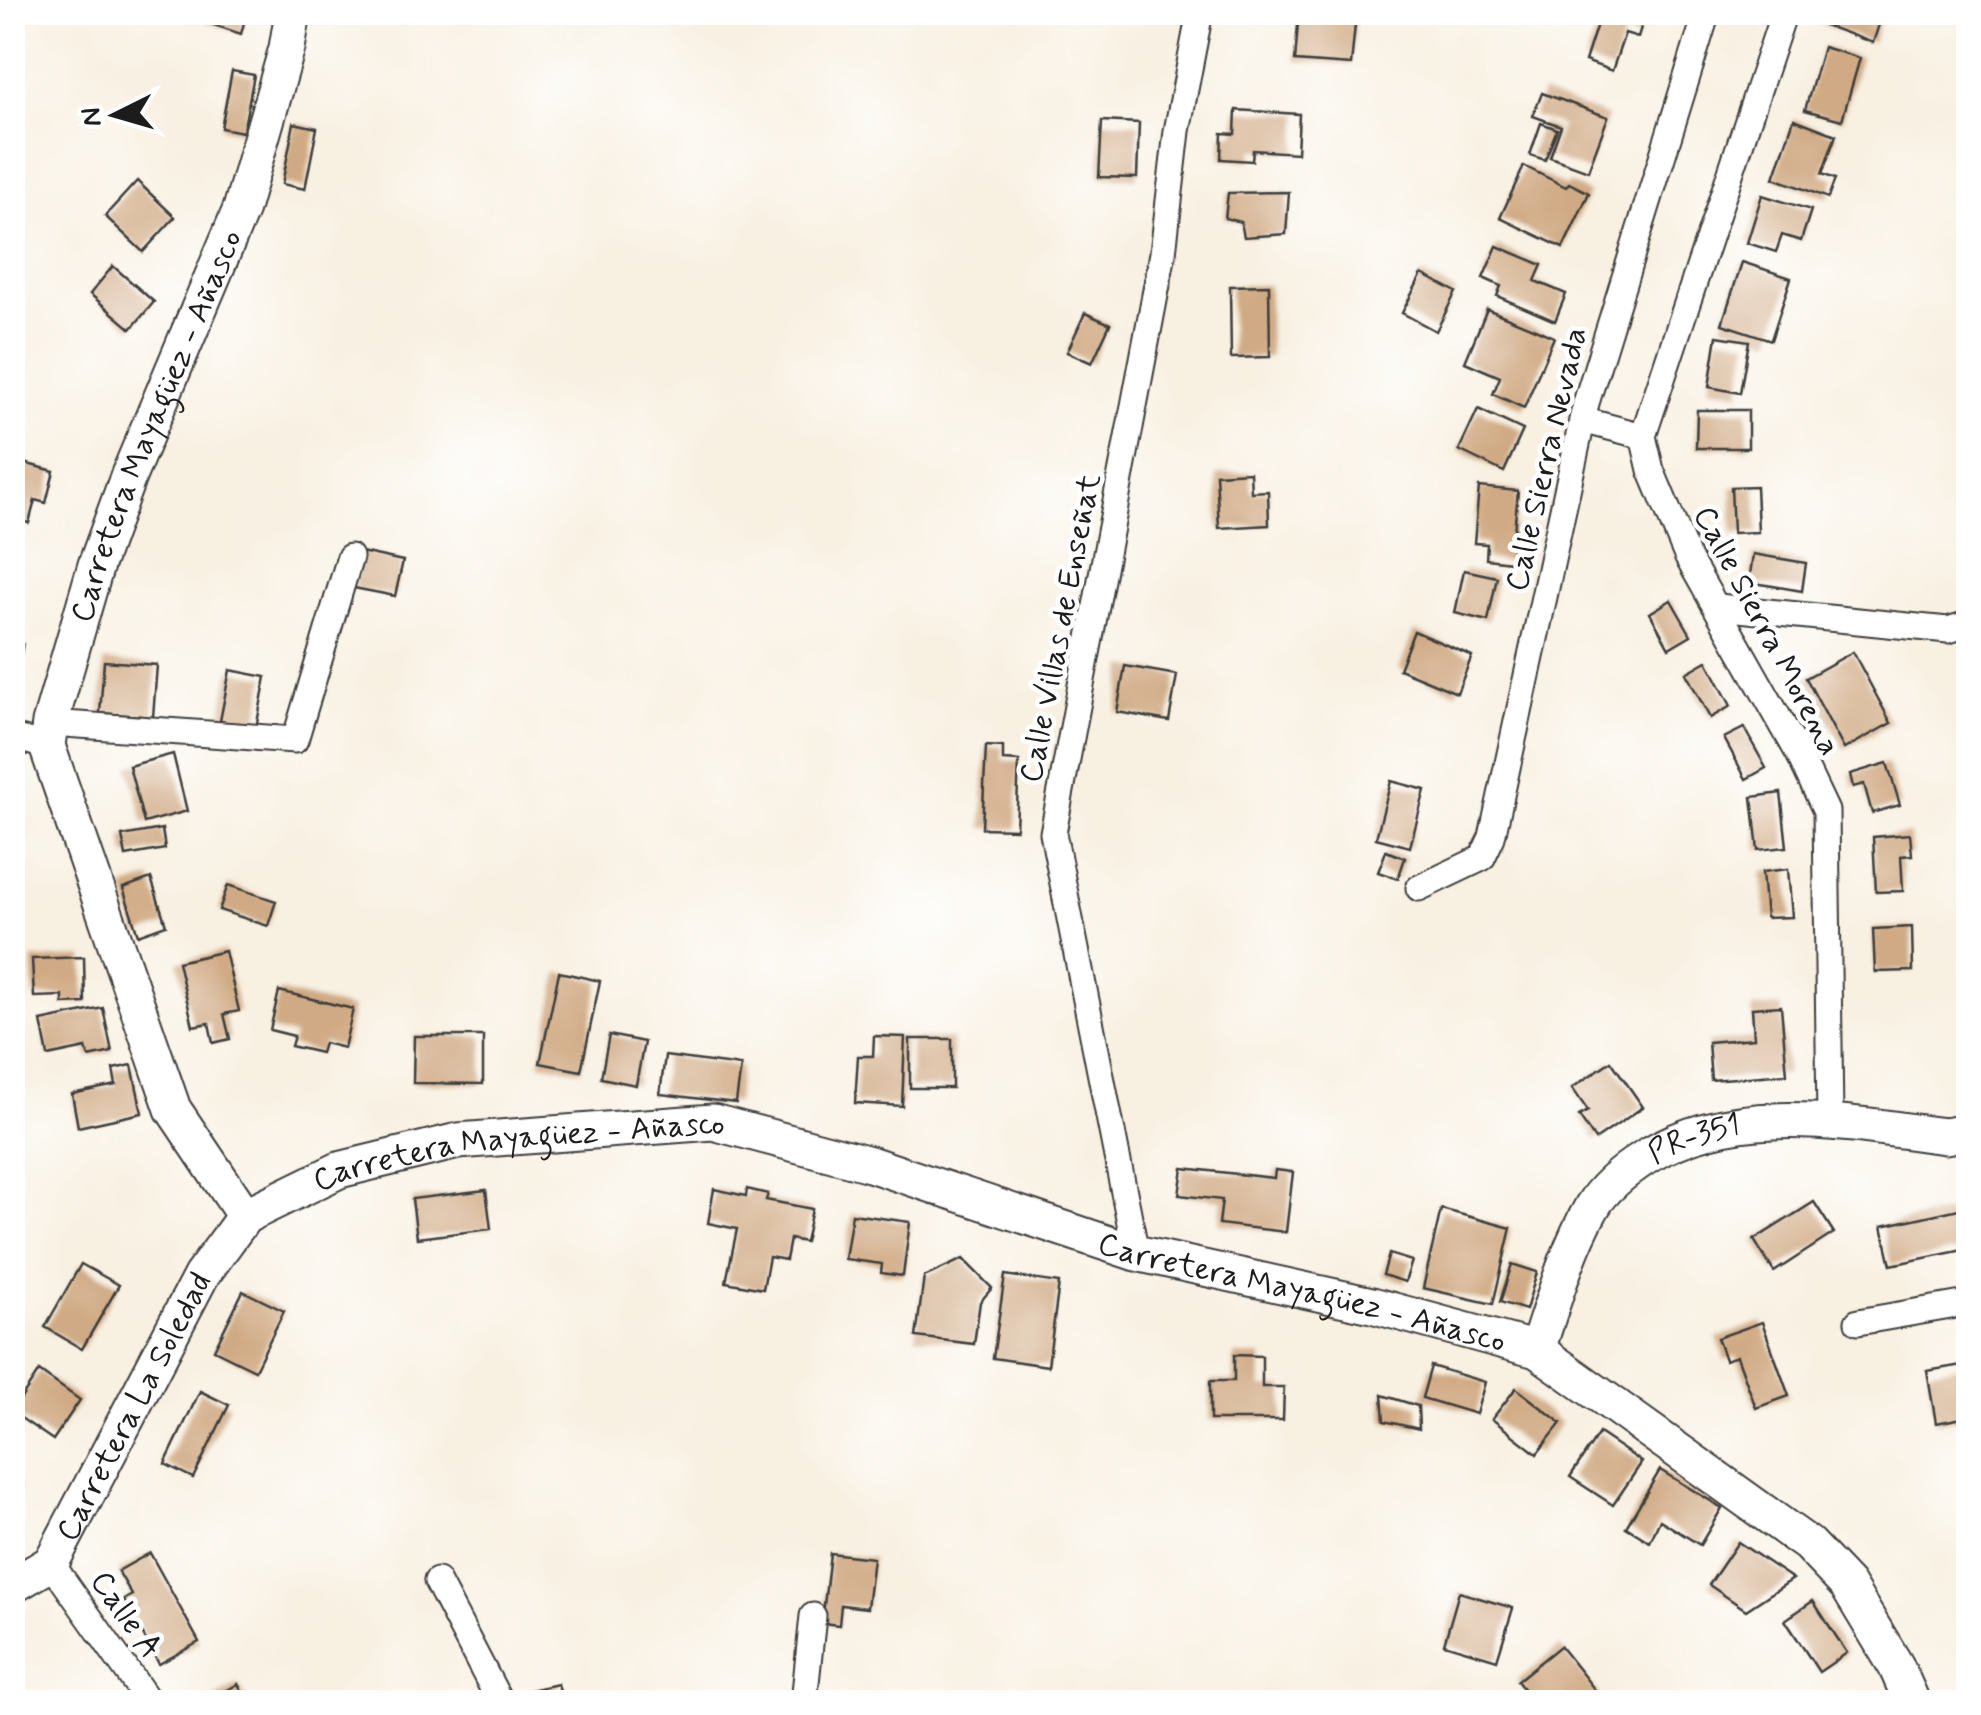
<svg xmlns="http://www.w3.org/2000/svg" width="1981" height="1715" font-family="Mynerve,sans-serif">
	<rect width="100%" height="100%" fill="#fff"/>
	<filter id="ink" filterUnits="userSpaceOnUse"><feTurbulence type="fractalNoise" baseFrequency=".01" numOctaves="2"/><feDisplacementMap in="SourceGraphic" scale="20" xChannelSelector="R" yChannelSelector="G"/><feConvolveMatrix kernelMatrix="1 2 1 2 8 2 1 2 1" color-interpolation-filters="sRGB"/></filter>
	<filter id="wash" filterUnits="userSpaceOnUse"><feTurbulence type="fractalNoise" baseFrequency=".0048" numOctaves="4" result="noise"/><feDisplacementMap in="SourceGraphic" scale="40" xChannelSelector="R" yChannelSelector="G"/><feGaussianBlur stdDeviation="2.25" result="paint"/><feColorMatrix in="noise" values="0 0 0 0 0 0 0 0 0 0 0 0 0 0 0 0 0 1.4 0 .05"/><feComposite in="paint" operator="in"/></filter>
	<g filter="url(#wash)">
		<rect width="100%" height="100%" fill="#f8f0e1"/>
		<g id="blocks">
			<!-- building -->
			<g fill="#d0aa84">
				<path d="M204 12H247L241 34 205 22Z"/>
				<path d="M1299 12 1356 15 1351 65 1295 61Z"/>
				<path d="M1579 12H1646L1638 37 1625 33 1612 71 1585 61 1597 24 1577 18Z"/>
				<path d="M1820 12H1883L1873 43 1816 22Z"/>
				<path d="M1823 47 1860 58 1842 120 1805 110Z"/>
				<path d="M232 71 254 75 243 132 221 128Z"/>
				<path d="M1542 93 1608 117 1588 171 1550 157 1561 126 1533 116Z"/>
				<path d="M1236 110 1299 114 1297 153 1253 150 1252 161 1221 159 1222 133 1235 134Z"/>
				<path d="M1794 119 1836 135 1822 174 1835 179 1828 198 1774 178Z"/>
				<path d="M1102 121 1139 123 1137 178 1099 177Z"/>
				<path d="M294 123 317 128 305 189 282 184Z"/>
				<path d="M1541 123 1557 129 1545 160 1530 155Z"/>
				<path d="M1524 166 1566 187 1569 183 1589 193 1563 248 1500 218Z"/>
				<path d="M137 181 175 217 143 252 105 216Z"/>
				<path d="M1289 192 1286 234 1244 237 1241 222 1225 218 1228 193Z"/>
				<path d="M1762 195 1811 210 1801 241 1782 235 1776 252 1747 243Z"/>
				<path d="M1497 246 1542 265 1535 281 1566 294 1555 321 1497 296 1501 286 1483 278Z"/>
				<path d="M1742 262 1791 278 1771 340 1722 324Z"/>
				<path d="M113 266 154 302 131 329 90 294Z"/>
				<path d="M1422 274 1456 292 1436 331 1402 313Z"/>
				<path d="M1269 285 1270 357 1231 358 1230 286Z"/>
				<path d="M1487 309 1554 337 1524 408 1493 394 1500 377 1465 362Z"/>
				<path d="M1085 313 1110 324 1092 363 1067 352Z"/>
				<path d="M1717 336 1749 341 1740 393 1709 387Z"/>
				<path d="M1478 409 1523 430 1504 472 1459 450Z"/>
				<path d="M1697 410H1748V448H1696Z"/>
				<path d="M12 460 54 471 46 503 35 500 29 523 12 519Z"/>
				<path d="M1250 472 1251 492 1268 491 1269 525 1219 528 1216 474Z"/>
				<path d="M1756 486 1758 532 1733 533 1731 487Z"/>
				<path d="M1479 487 1518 491 1511 562 1486 559 1487 544 1474 543Z"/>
				<path d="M361 552 403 561 395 596 354 588Z"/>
				<path d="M1753 554 1806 563 1802 591 1749 582Z"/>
				<path d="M1464 570 1497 577 1488 621 1455 613Z"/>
				<path d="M1671 600 1691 635 1669 648 1650 613Z"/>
				<path d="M1414 631 1472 656 1457 693 1399 669Z"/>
				<path d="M12 642 23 644 14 685H12Z"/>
				<path d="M1853 652 1891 723 1844 749 1806 678Z"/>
				<path d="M104 661 157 665 153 717 100 713Z"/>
				<path d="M1707 661 1731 706 1710 718 1686 673Z"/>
				<path d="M1125 666 1177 675 1169 721 1117 712Z"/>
				<path d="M230 670 266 677 256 728 220 721Z"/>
				<path d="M1744 728 1766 768 1746 779 1724 738Z"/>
				<path d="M986 746 1003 747V760L1019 761 1016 829 982 828Z"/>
				<path d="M173 754 187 811 144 823 129 766Z"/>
				<path d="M1887 763 1900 805 1872 813 1864 784 1853 787 1850 774Z"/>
				<path d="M1391 781 1425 790 1410 847 1376 838Z"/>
				<path d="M1781 793 1787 847 1758 850 1752 797Z"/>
				<path d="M162 829 165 849 126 856 122 836Z"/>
				<path d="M1910 834 1912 855 1901 856 1903 891 1876 892 1873 837Z"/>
				<path d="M1386 851 1405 858 1398 879 1378 872Z"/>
				<path d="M1788 869 1792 917 1766 918 1762 872Z"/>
				<path d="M151 878 166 925 138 935 123 888Z"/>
				<path d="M228 885 276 901 268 926 219 910Z"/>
				<path d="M1912 927 1913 971 1875 972 1873 929Z"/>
				<path d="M225 951 239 1011 224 1014 230 1039 213 1043 209 1023 193 1026 178 962Z"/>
				<path d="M84 957 85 1003 63 1004V996L34 997 32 959Z"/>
				<path d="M559 972 600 981 581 1071 540 1063Z"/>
				<path d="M279 991 353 1009 344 1048 324 1043 321 1053 291 1046 294 1036 270 1030Z"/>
				<path d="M1781 1006 1787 1074 1711 1080 1708 1042 1754 1038 1752 1008Z"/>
				<path d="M103 1008 112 1052 89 1057 86 1048 48 1056 41 1021Z"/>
				<path d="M609 1035 644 1042 636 1085 601 1078Z"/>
				<path d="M414 1036H483V1084L413 1083Z"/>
				<path d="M874 1036 905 1037 902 1106 855 1103 858 1056H873Z"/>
				<rect x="910" y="1039" width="42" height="49"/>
				<path d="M665 1056 741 1066 736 1103 660 1094Z"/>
				<path d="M1611 1061 1643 1107 1595 1140 1579 1116 1588 1111 1572 1088Z"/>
				<path d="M132 1065 142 1113 78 1127 72 1094 116 1085 113 1069Z"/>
				<path d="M1183 1168 1274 1178 1275 1170 1293 1172 1286 1232 1219 1224 1222 1200 1179 1195Z"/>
				<path d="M714 1189 746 1196 747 1189 768 1194 766 1200 812 1209 805 1242 790 1239 786 1260 769 1257 763 1289 726 1282 737 1229 708 1223Z"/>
				<path d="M486 1190 491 1229 417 1238 412 1199Z"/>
				<path d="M1814 1202 1834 1233 1774 1272 1754 1240Z"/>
				<path d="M1968 1207V1249L1891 1265 1882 1226Z"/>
				<path d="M1441 1209 1511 1228 1493 1304 1423 1288Z"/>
				<path d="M852 1214 910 1222 903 1276 881 1273 882 1264 845 1259Z"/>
				<path d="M1389 1254 1412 1261 1405 1282 1383 1275Z"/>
				<path d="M963 1259 992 1288 980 1302 974 1344 916 1337 924 1277Z"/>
				<path d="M81 1264 119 1285 82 1349 45 1327Z"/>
				<path d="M1512 1264 1537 1272 1526 1310 1500 1302Z"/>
				<path d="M1005 1275 1059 1283 1048 1366 993 1358Z"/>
				<path d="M243 1291 284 1311 255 1370 214 1350Z"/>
				<path d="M1762 1322 1789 1396 1756 1408 1737 1356 1725 1360 1717 1338Z"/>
				<path d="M1234 1355 1262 1356V1387H1284L1283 1420H1210V1381H1234Z"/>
				<path d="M1968 1364V1417L1936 1423 1927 1371Z"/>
				<path d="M1431 1366 1485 1382 1476 1414 1422 1398Z"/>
				<path d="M39 1371 80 1400 53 1440 12 1412Z"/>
				<path d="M1516 1388 1561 1423 1537 1454 1492 1419Z"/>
				<path d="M200 1391 229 1405 193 1478 165 1464Z"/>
				<path d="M1382 1395 1418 1406 1419 1429 1384 1421Z"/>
				<path d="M1599 1433 1642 1462 1613 1505 1570 1477Z"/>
				<path d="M1660 1470 1722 1508 1700 1545 1660 1520 1650 1542 1626 1527Z"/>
				<path d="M1738 1542 1793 1579 1746 1610 1709 1585Z"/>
				<path d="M150 1553 199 1642 159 1664 124 1600 132 1595 118 1571Z"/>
				<path d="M830 1553 873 1558 867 1608 841 1605 839 1625 822 1623Z"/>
				<path d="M1459 1592 1513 1608 1497 1660 1444 1644Z"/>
				<path d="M1813 1601 1847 1653 1819 1672 1785 1620Z"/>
				<path d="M1560 1646 1599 1695 1590 1702H1534L1517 1681Z"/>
				<path d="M238 1684 249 1702H207Z"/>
				<path d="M558 1684 563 1702H534L531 1690Z"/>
			</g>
		</g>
	</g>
	<g filter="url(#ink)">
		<use href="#blocks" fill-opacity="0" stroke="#3d3c3a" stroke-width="2.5"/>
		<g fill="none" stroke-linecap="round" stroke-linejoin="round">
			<!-- street casing -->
			<g stroke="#3d3c3a" stroke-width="29">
				<g id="street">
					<path d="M1784 12 1643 436 1651 470 1687 556 1799 754 1826 811 1830 1121"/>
					<path d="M1582 420 1643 436"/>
					<path d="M1718 607 1948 630 1968 624"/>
					<path d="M50 723 295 740 350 557"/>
					<path d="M12 737 47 746"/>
					<path d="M1419 888 1482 858 1492 837 1586 403 1707 12"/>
					<path d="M1136 1253 1053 833 1163 253 1177 131 1200 12"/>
					<path d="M1858 1322 1968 1303"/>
					<path d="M51 1563 149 1702"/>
					<path d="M437 1581 500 1702"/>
					<path d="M804 1702 813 1616"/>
				</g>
			</g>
			<!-- secondary casing -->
			<g stroke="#3d3c3a" stroke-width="39">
				<g id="secondary">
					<path id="s1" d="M245 1216 173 1109 47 746 50 723 96 565 128 477 241 209 287 48 293 12"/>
					<path id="s2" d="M1537 1350C1553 1302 1567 1251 1592 1207 1604 1186 1627 1169 1647 1156 1737 1101 1846 1123 1945 1136L1968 1132"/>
					<path id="s3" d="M12 1586 51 1563 201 1276 245 1216 339 1170 458 1141 713 1122 870 1164 1136 1253 1372 1305 1537 1350 1808 1544 1847 1585 1896 1666 1912 1702"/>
				</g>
			</g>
			<!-- street -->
			<use href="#street" stroke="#fff" stroke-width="25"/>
			<!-- secondary -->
			<use href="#secondary" stroke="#fff" stroke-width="35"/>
		</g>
	</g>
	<g text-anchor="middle" stroke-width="9" stroke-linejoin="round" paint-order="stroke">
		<!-- street labels -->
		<g font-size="32" fill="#1c1c1c" stroke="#fff">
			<text dy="11" stroke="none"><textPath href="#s1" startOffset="852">Carretera Mayagüez - Añasco</textPath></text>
			<text transform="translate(1545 459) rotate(-77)" y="11">Calle Sierra Nevada</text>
			<text transform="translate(1059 628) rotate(-79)" y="11">Calle Villas de Enseñat</text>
			<text transform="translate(1768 630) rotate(62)" y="11">Calle Sierra Morena</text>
			<text dy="11" stroke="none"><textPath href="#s2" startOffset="280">PR-351</textPath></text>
			<text dy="11" stroke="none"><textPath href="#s3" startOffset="730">Carretera Mayagüez - Añasco</textPath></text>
			<text dy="11" stroke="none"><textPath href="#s3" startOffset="1540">Carretera Mayagüez - Añasco</textPath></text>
			<text dy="11" stroke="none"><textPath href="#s3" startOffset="222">Carretera La Soledad</textPath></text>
			<text transform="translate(127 1614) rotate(55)" y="11">Calle A</text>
		</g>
	</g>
	<!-- margin -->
	<rect width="1981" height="1715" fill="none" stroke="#fff" stroke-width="50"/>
	<!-- north arrow -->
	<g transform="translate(115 115) rotate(265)" stroke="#ffffff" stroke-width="8" paint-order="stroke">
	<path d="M0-8L18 38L0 25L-18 38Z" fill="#1c1c1c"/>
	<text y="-15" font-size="28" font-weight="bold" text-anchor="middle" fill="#1c1c1c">N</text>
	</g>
</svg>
